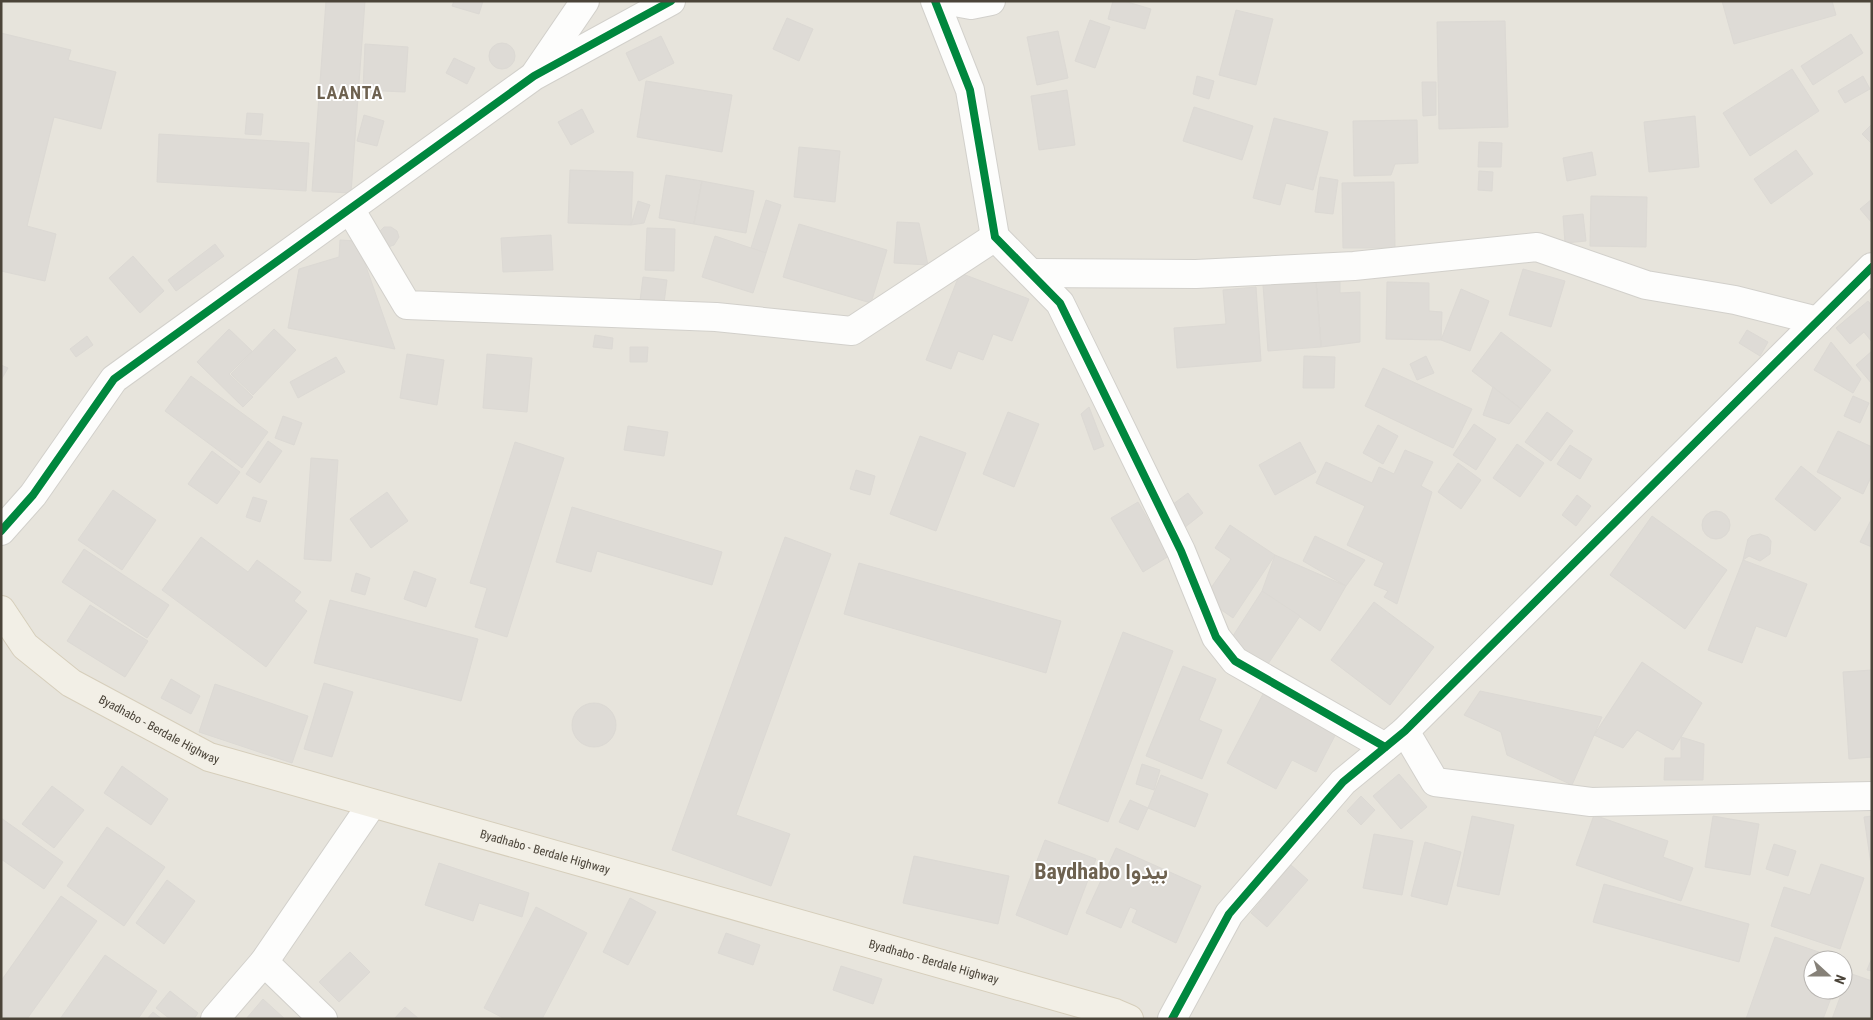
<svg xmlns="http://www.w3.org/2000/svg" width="1873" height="1020" font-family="'Roboto Condensed',Vazirmatn,sans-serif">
	<rect width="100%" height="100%" fill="#f4f2ee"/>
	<!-- residential -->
	<path fill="#e7e4dc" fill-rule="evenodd" d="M1 1H1872V1019H1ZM1813 960H1843V990H1813Z"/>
	<!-- building -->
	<g fill="#dedbd6" stroke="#dcd9d4">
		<path d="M326 1H365L351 193 312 191Z"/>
		<path d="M454 1H483L479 14 452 6Z"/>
		<path d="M1113 1H1124L1151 9 1145 29 1108 19Z"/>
		<path d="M1722 1H1832L1836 15 1734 44Z"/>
		<path d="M1236 10 1273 19 1256 85 1219 75Z"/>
		<path d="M787 18 813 29 799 61 773 49Z"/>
		<path d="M1090 20 1110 27 1095 68 1075 61Z"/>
		<path d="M1505 21 1508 127 1439 129 1437 22Z"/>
		<path d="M1058 31 1068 78 1037 85 1027 37Z"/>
		<path d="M1 33 71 50 68 60 116 72 101 129 54 117 27 226 56 234 45 281 1 271Z"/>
		<path d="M1851 34 1863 53 1813 85 1801 66Z"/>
		<path d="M661 36 674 63 639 81 626 53Z"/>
		<circle cx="502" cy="56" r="13"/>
		<path d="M365 44 408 47 405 92 363 90Z"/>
		<path d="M454 58 475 68 467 84 446 73Z"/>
		<path d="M1792 69 1819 111 1750 156 1723 113Z"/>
		<path d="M1197 76 1214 81 1209 99 1193 94Z"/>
		<path d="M1863 76 1870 89 1845 103 1838 91Z"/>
		<path d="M646 81 732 95 722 152 637 137Z"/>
		<path d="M1422 82H1436V115L1423 116Z"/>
		<path d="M1067 90 1075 145 1039 150 1031 96Z"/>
		<path d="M1194 107 1253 126 1242 160 1183 141Z"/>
		<path d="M582 109 594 132 571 145 558 122Z"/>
		<path d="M247 113 263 114 261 135 245 134Z"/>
		<path d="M364 115 384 121 377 146 357 141Z"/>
		<path d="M1695 116 1699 167 1649 172 1644 122Z"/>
		<path d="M1274 118 1328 132 1313 190 1286 183 1280 205 1253 198Z"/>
		<path d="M1417 120 1418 163 1395 164 1391 175 1354 176 1353 121Z"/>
		<path d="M1872 124V144L1862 134Z"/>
		<path d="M159 134 309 143 306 191 157 182Z"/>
		<path d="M1479 142 1502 143 1501 167H1478Z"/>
		<path d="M799 147 840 151 835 202 794 197Z"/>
		<path d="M1796 150 1813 174 1771 204 1754 179Z"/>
		<path d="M1592 152 1596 175 1567 181 1563 158Z"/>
		<path d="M570 170 633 172 631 225 568 223Z"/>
		<path d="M1479 171 1493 172 1492 191 1478 190Z"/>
		<path d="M666 175 702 181 694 224 659 218Z"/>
		<path d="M1320 177 1338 180 1333 214 1315 212Z"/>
		<path d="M702 181 754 191 746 233 694 224Z"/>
		<path d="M1394 182 1395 248H1343L1342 183Z"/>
		<path d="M1591 196 1647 197 1646 247 1590 246Z"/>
		<path d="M1872 199V223L1860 209Z"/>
		<path d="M766 200 781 205 766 253 751 248Z"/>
		<path d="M638 201 650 205 644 223 631 225Z"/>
		<path d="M1583 214 1586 241 1565 243 1563 216Z"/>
		<path d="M897 222 919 223 928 265 894 263Z"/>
		<path d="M799 224 887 250 871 303 783 277Z"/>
		<path d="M384 227H391L397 231 399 237 394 245 388 247 379 232Z"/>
		<path d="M647 228 675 229 674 271 645 270Z"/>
		<path d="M551 235 553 270 503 272 501 238Z"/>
		<path d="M715 236 766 253 753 293 702 277Z"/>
		<path d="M340 240 357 241 395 349 288 328 299 269 339 257Z"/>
		<path d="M215 244 224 256 176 291 168 280Z"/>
		<path d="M133 256 164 291 140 313 109 278Z"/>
		<path d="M1523 269 1565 281 1551 327 1509 315Z"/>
		<path d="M960 273 1029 299 1012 341 993 334 983 360 958 351 951 369 926 360Z"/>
		<path d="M643 277 667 280 664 303 640 301Z"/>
		<path d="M1316 281 1340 282V293L1360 292V342L1321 347Z"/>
		<path d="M1316 281 1321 347 1268 351 1263 285Z"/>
		<path d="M1387 282 1429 283V311L1442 312 1441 340 1386 339Z"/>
		<path d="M1256 287 1261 361 1177 368 1174 328 1226 324 1223 290Z"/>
		<path d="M1461 289 1489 301 1470 351 1441 340Z"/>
		<path d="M1868 301 1872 306V342L1864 332 1850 344 1836 328Z"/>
		<path d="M229 329 252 351 229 374 253 397 243 407 197 362Z"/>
		<path d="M274 329 296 350 253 395 231 374Z"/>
		<path d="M1747 330 1768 342 1760 356 1739 343Z"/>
		<path d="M1501 332 1551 370 1521 409 1472 371Z"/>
		<path d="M595 335 613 338 612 349 593 347Z"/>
		<path d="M87 336 93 345 76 357 70 349Z"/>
		<path d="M1831 342 1861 379 1853 393 1814 370Z"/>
		<path d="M630 347H648L647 362H630Z"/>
		<path d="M1872 351V384L1856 365Z"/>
		<path d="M407 354 444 360 437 405 400 398Z"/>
		<path d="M487 354 532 358 527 412 483 408Z"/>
		<path d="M1304 356 1335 357 1334 388H1303Z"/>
		<path d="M1426 356 1434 373 1417 380 1410 364Z"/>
		<path d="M336 357 345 372 298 398 290 382Z"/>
		<path d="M1 365 8 368 1 380Z"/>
		<path d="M1383 368 1472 409 1453 448 1365 406Z"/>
		<path d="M191 376 268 432 242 468 165 411Z"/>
		<path d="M1493 387 1521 409 1509 424 1483 415Z"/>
		<path d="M1853 396 1869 403 1860 423 1844 416Z"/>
		<path d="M1089 407 1104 446 1094 450 1081 414Z"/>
		<path d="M1008 412 1039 424 1014 487 983 474Z"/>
		<path d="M1547 412 1573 431 1551 461 1525 442Z"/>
		<path d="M283 416 302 423 294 445 275 438Z"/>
		<path d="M1474 424 1496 439 1476 470 1453 455Z"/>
		<path d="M1378 425 1398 436 1383 464 1363 453Z"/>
		<path d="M628 426 668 432 664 456 624 450Z"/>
		<path d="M1838 431 1872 447V475L1863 494 1817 472Z"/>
		<path d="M920 436 966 453 936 531 890 514Z"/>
		<path d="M268 441 282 451 260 483 246 474Z"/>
		<path d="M515 442 564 458 507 637 475 627 487 588 470 583Z"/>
		<path d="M1300 442 1316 472 1275 495 1259 465Z"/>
		<path d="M1517 444 1544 463 1520 497 1493 478Z"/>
		<path d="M1570 445 1592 459 1580 479 1557 464Z"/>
		<path d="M1405 450 1433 462 1421 486 1432 492 1397 604 1384 597 1388 591 1374 585 1384 563 1347 545 1365 506 1316 483 1326 462 1372 483 1379 467 1394 474Z"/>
		<path d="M212 451 240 472 217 504 188 484Z"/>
		<path d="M311 458 338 460 331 561 304 559Z"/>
		<path d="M1458 463 1481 480 1461 509 1438 492Z"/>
		<path d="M1801 466 1841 498 1815 531 1775 499Z"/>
		<path d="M856 470 875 476 870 495 850 489Z"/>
		<path d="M113 490 156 520 122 570 78 540Z"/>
		<path d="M387 492 408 521 371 548 350 519Z"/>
		<path d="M1188 493 1203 513 1184 528 1168 508Z"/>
		<path d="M1577 495 1591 506 1576 526 1562 515Z"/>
		<path d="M253 497 267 501 260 522 246 517Z"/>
		<path d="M1138 502 1169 556 1143 572 1111 518Z"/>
		<path d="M572 507 722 552 712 585 597 551 591 572 556 562Z"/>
		<circle cx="1716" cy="525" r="14"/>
		<path d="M1652 516 1727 570 1685 629 1610 575Z"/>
		<path d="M1872 518V547L1860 542Z"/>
		<path d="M1230 525 1275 555 1233 618 1204 598 1231 559 1215 548Z"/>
		<path d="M1760 534 1768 537 1771 541 1770 554 1760 561 1749 556 1743 560 1748 539 1751 536Z"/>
		<path d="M1315 536 1365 560 1346 586 1303 561Z"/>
		<path d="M201 537 248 572 257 560 301 592 294 601 307 611 266 667 162 590Z"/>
		<path d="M785 537 831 554 736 815 790 834 771 886 672 850Z"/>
		<path d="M84 549 169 605 147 638 62 582Z"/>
		<path d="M1275 555 1346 586 1320 631 1262 591Z"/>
		<path d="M1743 560 1807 584 1786 637 1756 626 1742 663 1708 650Z"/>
		<path d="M859 563 1061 621 1046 673 844 614Z"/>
		<path d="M414 571 436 579 426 607 404 599Z"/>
		<path d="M356 573 370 578 365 595 351 591Z"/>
		<path d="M1262 591 1300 616 1266 667 1229 642Z"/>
		<path d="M330 600 478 639 461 701 314 663Z"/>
		<path d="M1374 602 1434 647 1390 705 1331 660Z"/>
		<path d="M90 605 148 641 125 677 67 641Z"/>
		<path d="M1123 632 1173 651 1108 822 1058 803Z"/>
		<path d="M1642 662 1702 703 1673 750 1637 730 1623 748 1594 735Z"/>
		<path d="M1183 666 1216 679 1199 720 1222 730 1202 779 1146 756Z"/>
		<path d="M1872 670V757L1849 759 1843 672Z"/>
		<path d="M171 679 200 696 191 714 161 698Z"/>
		<path d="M324 683 353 692 332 757 304 749Z"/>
		<path d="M215 684 308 716 292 763 199 732Z"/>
		<path d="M1265 690 1339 728 1316 772 1292 760 1276 789 1227 763Z"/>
		<path d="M1480 691 1602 717 1572 785 1507 755 1501 732 1464 715Z"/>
		<circle cx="594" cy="725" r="22"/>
		<path d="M1681 737 1704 744 1703 780H1664L1665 758H1681Z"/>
		<path d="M1142 764 1160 770 1154 790 1136 784Z"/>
		<path d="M122 766 168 799 151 825 104 793Z"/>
		<path d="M1399 774 1427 807 1401 829 1373 796Z"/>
		<path d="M1161 775 1208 794 1195 827 1148 808Z"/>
		<path d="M52 786 84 810 54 848 22 824Z"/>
		<path d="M1361 796 1375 810 1361 825 1347 811Z"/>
		<path d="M1130 800 1148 808 1138 830 1119 822Z"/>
		<path d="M1594 815 1668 841 1663 857 1693 868 1681 901 1576 865Z"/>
		<path d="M1472 816 1514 825 1499 895 1457 886Z"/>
		<path d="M1713 816 1759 824 1750 875 1705 867Z"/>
		<path d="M1872 816V871L1864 817Z"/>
		<path d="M1 818 63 862 44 889 1 859Z"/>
		<path d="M107 827 165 867 124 926 67 886Z"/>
		<path d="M1374 834 1413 841 1402 895 1363 888Z"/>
		<path d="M1045 840 1096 859 1067 935 1016 915Z"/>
		<path d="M1425 842 1461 852 1447 905 1411 896Z"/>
		<path d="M1774 844 1796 851 1788 876 1766 869Z"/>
		<path d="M1116 848 1201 886 1176 943 1132 922 1137 910 1130 907 1121 928 1086 913Z"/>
		<path d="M914 856 1009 876 998 924 903 903Z"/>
		<path d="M439 863 529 893 522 917 479 903 473 921 425 905Z"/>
		<path d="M1821 864 1864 878 1840 949 1771 926 1784 887 1810 895Z"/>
		<path d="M1291 865 1308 880 1267 927 1251 913Z"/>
		<path d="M167 880 195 901 164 944 136 923Z"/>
		<path d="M1604 884 1749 924 1739 962 1593 922Z"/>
		<path d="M61 896 97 921 27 1019H1V981Z"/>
		<path d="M630 898 656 912 628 965 603 952Z"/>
		<path d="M536 907 587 933 542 1019H505L484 1008Z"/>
		<path d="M726 933 760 945 753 965 718 953Z"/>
		<path d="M1775 937 1842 960H1813V990H1834L1823 1019H1746Z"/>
		<path d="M350 952 370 972 339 1002 319 982Z"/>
		<path d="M105 955 157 991 138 1019H60Z"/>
		<path d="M1872 958V971L1867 970Z"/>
		<path d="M841 966 882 979 873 1004 833 990Z"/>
		<path d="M1849 973 1872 981 1871 1019H1832Z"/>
		<path d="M170 991 198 1013 194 1019H170L156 1008Z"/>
		<path d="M263 999 285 1019H246Z"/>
		<path d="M405 1007 419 1019H394Z"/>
		<path d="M153 1012 162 1019H147Z"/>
	</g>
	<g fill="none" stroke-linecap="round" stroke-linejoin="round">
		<!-- street casing -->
		<g stroke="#d2d0cb" stroke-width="30">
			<g id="street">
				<path d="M935 1 970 90 995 237 1060 303 1181 551 1216 637 1235 661 1385 747"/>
				<path d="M949 1 971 5 991 1"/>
				<path d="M536 73 585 1"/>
				<path d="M350 209 407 305 716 317 852 331 995 237"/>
				<path d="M1031 273 1196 274 1354 266 1537 247 1646 285 1735 300 1818 321"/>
				<path d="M1 531 33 495 114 379 534 76 671 1"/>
				<path d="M1405 731 1435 782 1591 802 1872 796"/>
				<path d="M264 962 323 1019"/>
				<path d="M215 1019 264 962 372 804"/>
				<path d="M1172 1019 1229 914 1343 782 1405 731 1872 267"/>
			</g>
		</g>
		<!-- primary casing -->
		<g stroke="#d6cebb" stroke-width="30">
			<g id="primary">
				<path id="s1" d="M1 610 25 646 71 683 209 757 1115 1013 1129 1019"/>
			</g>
		</g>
		<!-- street -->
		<use href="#street" stroke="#fdfdfc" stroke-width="28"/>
		<!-- primary -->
		<use href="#primary" stroke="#f2efe6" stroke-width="28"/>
		<!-- cycleway casing -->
		<g stroke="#fff" stroke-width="11">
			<g id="cycleway">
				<path d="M935 1 970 90 995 237 1060 303 1181 551 1216 637 1235 661 1385 747"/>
				<path d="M1 531 33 495 114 379 534 76 671 1"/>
				<path d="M1172 1019 1229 914 1343 782 1405 731 1872 267"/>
			</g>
		</g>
		<!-- cycleway -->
		<use href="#cycleway" stroke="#00873e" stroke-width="8"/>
	</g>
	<g text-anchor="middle" stroke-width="4" stroke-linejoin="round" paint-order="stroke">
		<!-- street labels -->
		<g font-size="12" fill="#4b4439" stroke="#fff">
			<text dy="4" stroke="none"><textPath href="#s1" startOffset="202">Byadhabo - Berdale Highway</textPath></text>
			<text dy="4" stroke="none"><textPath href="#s1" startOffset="608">Byadhabo - Berdale Highway</textPath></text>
			<text dy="4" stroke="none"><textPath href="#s1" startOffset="1012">Byadhabo - Berdale Highway</textPath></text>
		</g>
		<!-- district labels -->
		<g font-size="18" font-weight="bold" letter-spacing="1" fill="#6e6250" stroke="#fff">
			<text x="350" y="99">LAANTA</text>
		</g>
		<!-- town labels -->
		<g font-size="22" font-weight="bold" fill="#6e6250" stroke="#fff">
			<text x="1101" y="879">Baydhabo بيدوا</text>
		</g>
	</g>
	<!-- border -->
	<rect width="1873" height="1020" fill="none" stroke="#4b4439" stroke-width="5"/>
	<!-- north arrow -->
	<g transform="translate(1828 975) rotate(111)"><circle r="24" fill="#ffffff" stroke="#b7b4b0"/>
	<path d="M0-4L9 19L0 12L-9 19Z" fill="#868178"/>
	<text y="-8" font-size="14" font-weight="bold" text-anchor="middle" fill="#4b4439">N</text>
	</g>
</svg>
